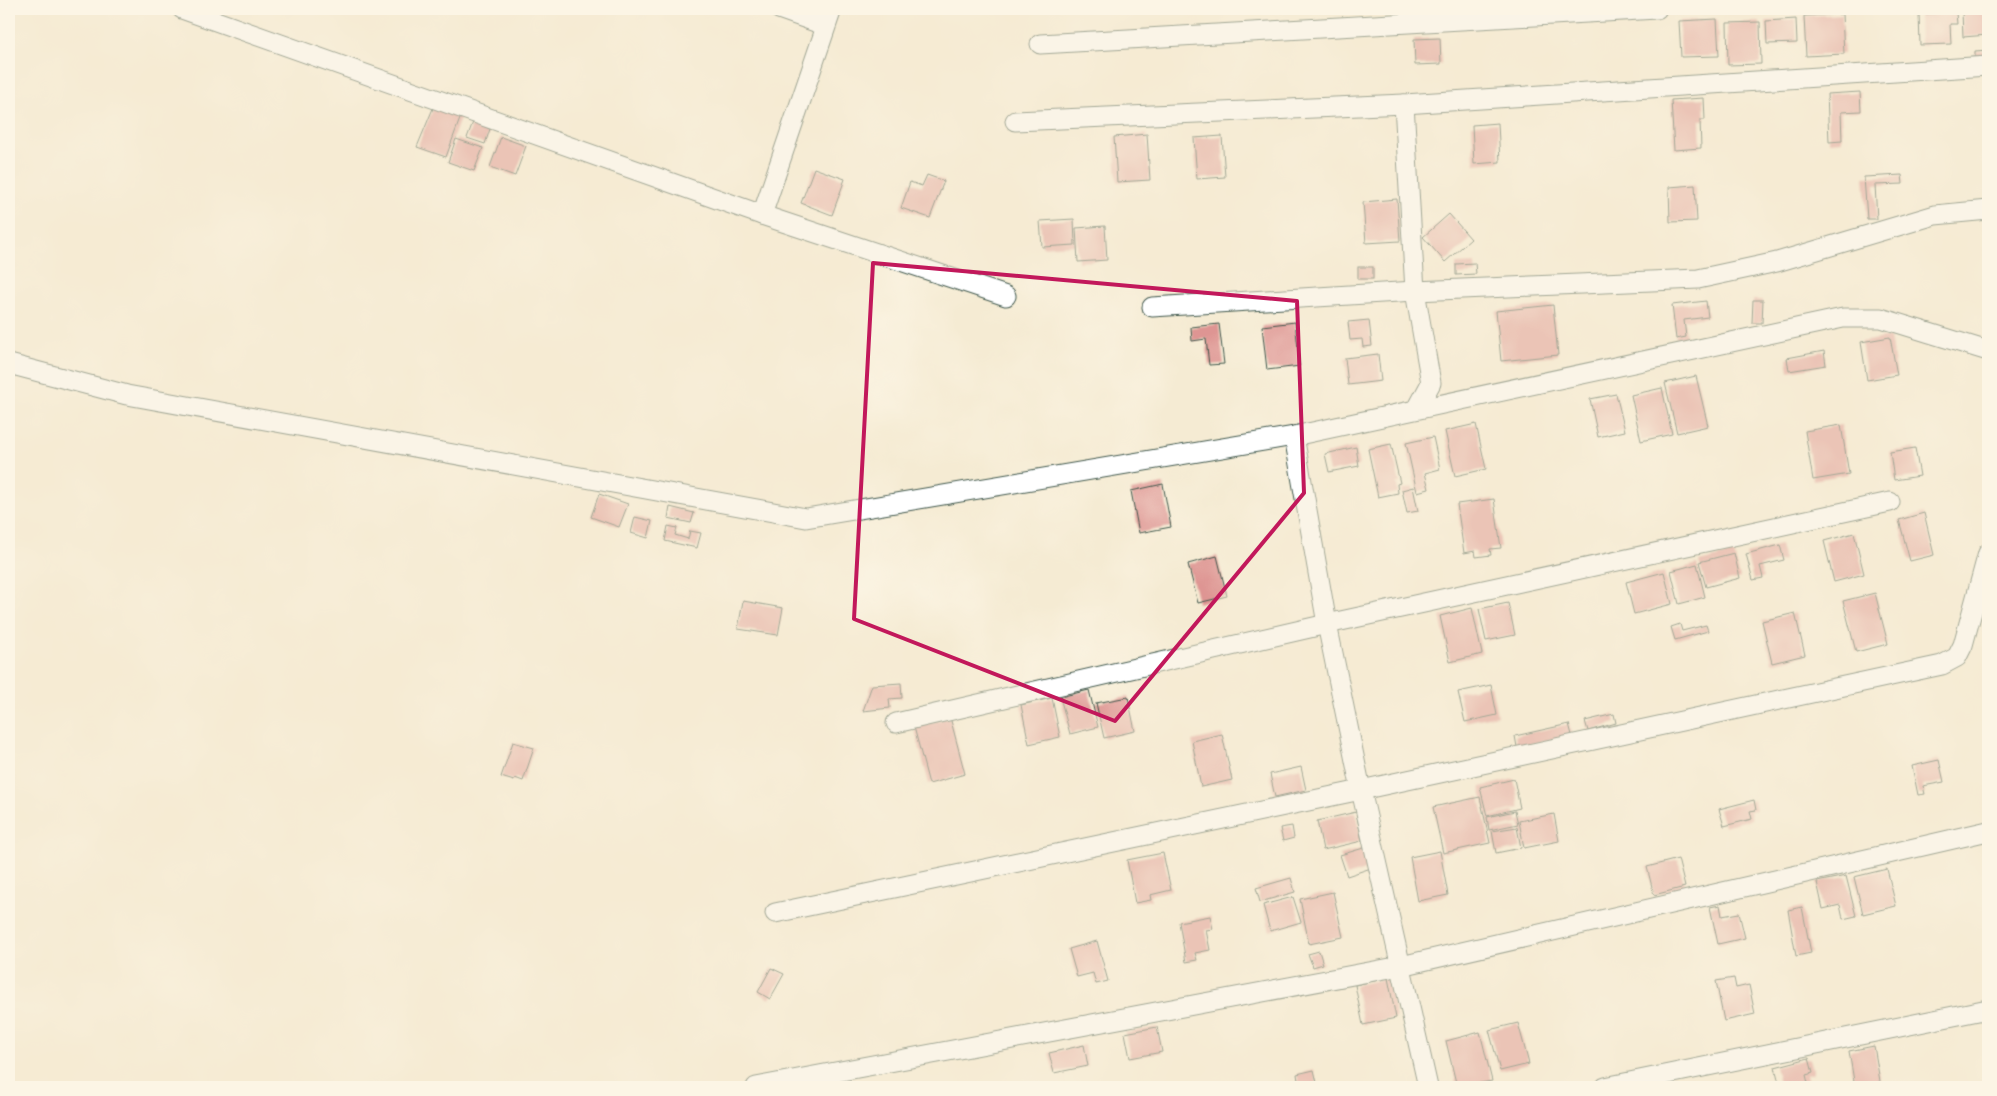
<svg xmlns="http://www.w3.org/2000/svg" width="1997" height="1096" font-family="Kalam,sans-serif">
	<rect width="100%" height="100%" fill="#fcf5e5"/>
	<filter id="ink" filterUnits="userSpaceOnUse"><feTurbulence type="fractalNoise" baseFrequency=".02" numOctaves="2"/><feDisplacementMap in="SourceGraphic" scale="10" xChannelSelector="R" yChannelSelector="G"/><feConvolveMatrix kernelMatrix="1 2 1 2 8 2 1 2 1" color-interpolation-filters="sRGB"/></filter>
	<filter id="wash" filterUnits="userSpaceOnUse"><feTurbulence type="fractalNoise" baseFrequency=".0096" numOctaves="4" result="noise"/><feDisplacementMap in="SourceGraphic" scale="20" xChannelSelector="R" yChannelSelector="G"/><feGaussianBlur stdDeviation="1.12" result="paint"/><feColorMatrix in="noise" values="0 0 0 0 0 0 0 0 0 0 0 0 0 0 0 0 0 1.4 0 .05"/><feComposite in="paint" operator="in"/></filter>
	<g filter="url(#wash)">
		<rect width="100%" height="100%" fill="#f5ebd3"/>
		<g id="blocks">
			<!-- building -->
			<g fill="#de9593">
				<path d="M1988 10V35L1963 37 1962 11Z"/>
				<path d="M1956 13 1957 24H1950L1951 44 1920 45 1919 14Z"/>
				<path d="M1842 14 1844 54 1806 56 1804 16Z"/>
				<path d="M1717 19 1719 56 1681 57 1679 21Z"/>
				<path d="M1796 19 1797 43 1767 44 1766 21Z"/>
				<path d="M1760 22 1761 64 1728 65 1727 23Z"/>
				<path d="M1440 38 1441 64 1415 65 1414 39Z"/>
				<path d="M1988 50V61L1962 63V58L1975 57V51Z"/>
				<path d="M1860 92 1861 111 1841 112 1842 141 1829 142 1827 94Z"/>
				<path d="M1704 98 1705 120H1700L1701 148 1674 150 1671 100Z"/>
				<path d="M434 106 461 116 446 157 417 147Z"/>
				<path d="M473 122 490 129 485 144 467 138Z"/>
				<path d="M1498 123 1500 162 1474 164 1472 125Z"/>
				<path d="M1147 134 1150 180 1117 182 1114 137Z"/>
				<path d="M1222 136 1225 177 1197 179 1194 138Z"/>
				<path d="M501 137 526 146 515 176 490 167Z"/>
				<path d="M456 139 483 148 474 171 448 162Z"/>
				<path d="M814 168 845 179 832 215 801 203Z"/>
				<path d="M927 175 944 181 930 218 901 208 910 182 922 186Z"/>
				<path d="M1902 175 1903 184 1875 185 1877 219H1867L1864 177Z"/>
				<path d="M1695 185 1697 221 1670 222 1669 187Z"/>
				<path d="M1397 199 1400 241 1366 243 1363 202Z"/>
				<path d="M1449 214 1471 239 1445 262 1423 237Z"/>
				<path d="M1074 219 1075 245 1042 247 1040 221Z"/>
				<path d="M1105 226 1107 260 1078 262 1076 228Z"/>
				<path d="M1475 263 1476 274 1456 275V264Z"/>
				<rect x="1358" y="267" width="15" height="12"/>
				<path d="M1753 300H1763L1762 323H1752Z"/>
				<path d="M1706 301 1708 317 1684 320 1686 337 1676 339 1672 305Z"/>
				<path d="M1553 305 1558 355 1501 361 1496 311Z"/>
				<path d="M1369 320 1372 346 1363 347 1362 339 1350 340 1348 322Z"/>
				<path d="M1295 322 1300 366 1267 370 1262 326Z"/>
				<path d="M1219 324 1224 364 1209 365 1206 339 1192 341 1191 327Z"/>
				<path d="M1890 337 1897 375 1867 380 1861 342Z"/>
				<path d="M1824 351 1826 365 1789 371 1787 358Z"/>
				<path d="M1378 354 1381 381 1348 385 1345 358Z"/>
				<path d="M1696 376 1708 426 1677 433 1665 383Z"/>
				<path d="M1662 388 1672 434 1641 441 1631 395Z"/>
				<path d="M1616 394 1625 431 1598 437 1590 399Z"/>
				<path d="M1476 424 1486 469 1455 476 1445 431Z"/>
				<path d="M1841 425 1849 474 1813 480 1805 431Z"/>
				<path d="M1433 437 1440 469 1425 473 1429 489 1417 492 1406 443Z"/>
				<path d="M1391 444 1400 483 1397 484 1398 493 1378 497 1368 449Z"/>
				<path d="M1356 447 1359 466 1329 472 1325 454Z"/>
				<path d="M1915 448 1920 476 1894 480 1890 452Z"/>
				<path d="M1163 484 1171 527 1139 533 1131 491Z"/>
				<path d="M1413 487 1418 511 1407 513 1402 490Z"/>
				<path d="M599 494 628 504 619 527 591 517Z"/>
				<path d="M1494 499 1501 548 1490 549 1491 555 1476 557 1475 551 1464 553 1457 504Z"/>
				<path d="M670 507 694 513 691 523 668 518Z"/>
				<path d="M1924 513 1934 555 1910 561 1899 520Z"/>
				<path d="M635 517 652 521 648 538 631 533Z"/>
				<path d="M668 526 677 528 675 535 688 539 690 531 701 533 697 548 665 541Z"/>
				<path d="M1854 533 1864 574 1834 582 1824 541Z"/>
				<path d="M1780 545 1784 560 1760 566 1763 578 1753 580 1746 554Z"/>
				<path d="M1734 553 1740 578 1706 587 1699 562Z"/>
				<path d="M1217 556 1227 596 1198 603 1188 564Z"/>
				<path d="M1697 564 1705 597 1679 604 1671 571Z"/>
				<path d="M1664 572 1672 604 1634 614 1626 582Z"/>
				<path d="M1875 593 1888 644 1856 652 1843 601Z"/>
				<path d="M743 601 783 608 778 635 738 629Z"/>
				<path d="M1508 603 1515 635 1486 641 1479 609Z"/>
				<path d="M1472 608 1482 654 1450 662 1440 616Z"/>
				<path d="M1795 613 1805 655 1772 663 1762 621Z"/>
				<path d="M1680 624 1682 631 1706 625 1708 631 1675 640 1671 627Z"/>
				<path d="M901 683 902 698 889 699 890 708 863 711 872 685Z"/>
				<path d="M1491 685 1497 715 1465 722 1458 692Z"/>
				<path d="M1089 690 1098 727 1070 734 1060 697Z"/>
				<path d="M1128 697 1135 731 1104 738 1096 703Z"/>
				<path d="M1052 698 1060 737 1029 744 1021 705Z"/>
				<path d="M1614 714 1616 723 1588 731 1585 721Z"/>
				<path d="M950 717 965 774 929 784 914 727Z"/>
				<path d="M1569 724 1572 735 1517 747 1515 736Z"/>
				<path d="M1222 734 1232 780 1201 787 1192 741Z"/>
				<path d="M513 742 534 748 523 781 515 778 514 781 501 777Z"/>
				<path d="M1939 760 1944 782 1923 786 1925 794 1918 795 1912 766Z"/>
				<path d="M1301 767 1306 790 1275 797 1270 774Z"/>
				<path d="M1514 779 1520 808 1487 816 1480 787Z"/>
				<path d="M1480 797 1490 843 1443 853 1433 807Z"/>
				<path d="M1754 800 1756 810 1750 811 1752 819 1724 826 1719 809Z"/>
				<path d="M1515 811 1518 824 1489 830 1487 817Z"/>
				<path d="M1356 812 1362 841 1323 850 1317 821Z"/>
				<path d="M1554 814 1559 841 1524 848 1519 821Z"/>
				<path d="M1292 826 1294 838 1283 841 1280 828Z"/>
				<path d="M1517 827 1521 848 1496 853 1492 831Z"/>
				<path d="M1367 847 1374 867 1347 876 1340 855Z"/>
				<path d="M1440 851 1448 895 1418 901 1410 857Z"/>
				<path d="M1163 853 1171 890 1150 895 1151 900 1135 903 1127 860Z"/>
				<path d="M1678 859 1685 887 1654 895 1647 867Z"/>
				<path d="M1887 869 1896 906 1863 914 1854 877Z"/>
				<path d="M1846 876 1856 916 1843 919 1840 905 1823 909 1817 882Z"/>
				<path d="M1291 878 1295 892 1260 902 1256 888Z"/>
				<path d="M1333 892 1343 937 1309 944 1300 899Z"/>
				<path d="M1293 897 1301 922 1270 931 1263 905Z"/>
				<path d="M1720 905 1722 916 1739 913 1745 938 1718 944 1710 907Z"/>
				<path d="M1802 907 1811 953 1796 956 1788 910Z"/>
				<path d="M1210 916 1213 929 1206 930 1210 950 1195 953 1197 960 1186 962 1179 922Z"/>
				<path d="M1097 941 1108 981 1096 984 1093 973 1077 977 1069 949Z"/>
				<path d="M1319 951 1323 964 1313 967 1308 954Z"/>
				<path d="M771 968 784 974 770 999 758 992Z"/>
				<path d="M1388 978 1396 1018 1363 1025 1355 985Z"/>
				<path d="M1734 978 1736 988 1749 985 1755 1014 1724 1021 1716 981Z"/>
				<path d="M1518 1023 1529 1064 1500 1071 1489 1030Z"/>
				<path d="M1157 1027 1162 1052 1130 1058 1125 1033Z"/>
				<path d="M1480 1032 1492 1081 1457 1087 1446 1041Z"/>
				<path d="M1084 1045 1088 1066 1054 1073 1049 1053Z"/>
				<path d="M1874 1046 1881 1087H1855L1849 1051Z"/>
				<path d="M1809 1058 1813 1073 1806 1075 1809 1087H1780L1775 1067Z"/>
				<path d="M1314 1070 1318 1087H1299L1297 1074Z"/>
				<path d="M1089 1083 1090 1087H1074Z"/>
			</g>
		</g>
	</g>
	<g filter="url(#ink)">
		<use href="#blocks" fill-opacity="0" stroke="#3f574c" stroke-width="1"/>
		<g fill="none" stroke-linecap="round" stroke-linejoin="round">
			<!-- street casing -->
			<g stroke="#3f574c" stroke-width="21">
				<g id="street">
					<path d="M182 9 762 215 1006 296"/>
					<path d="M779 9 824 25"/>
					<path d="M1040 44 1657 9"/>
					<path d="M1404 104 1415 291 1431 383 1417 409"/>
					<path d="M1015 121 1404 104 1988 66"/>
					<path d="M762 215 832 9"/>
					<path d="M1152 307 1415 291 1698 279 1777 262 1935 215 1988 210"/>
					<path d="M9 364 127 395 806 518 1294 436 1843 318H1881L1988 351"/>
					<path d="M1294 436 1327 624 1361 790 1428 1087"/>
					<path d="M896 723 1327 624 1890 502"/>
					<path d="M775 913 1361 790 1942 665 1957 657 1963 645 1988 553"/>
					<path d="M756 1087 1401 966 1988 831"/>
					<path d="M1605 1087 1988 1009"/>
				</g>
			</g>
			<!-- street -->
			<use href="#street" stroke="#fff" stroke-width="19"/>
		</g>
	</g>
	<!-- marked area -->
	<path d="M0 0H1997V1096H0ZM873 263 1297 301 1304 493 1115 721 854 619Z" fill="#f5ebd3" fill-opacity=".55" fill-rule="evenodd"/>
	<path fill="none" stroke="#c2185b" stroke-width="4" stroke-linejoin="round" d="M873 263 1297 301 1304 493 1115 721 854 619Z"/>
	<!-- margin -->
	<rect width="1997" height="1096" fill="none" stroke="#fcf5e5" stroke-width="30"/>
</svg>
